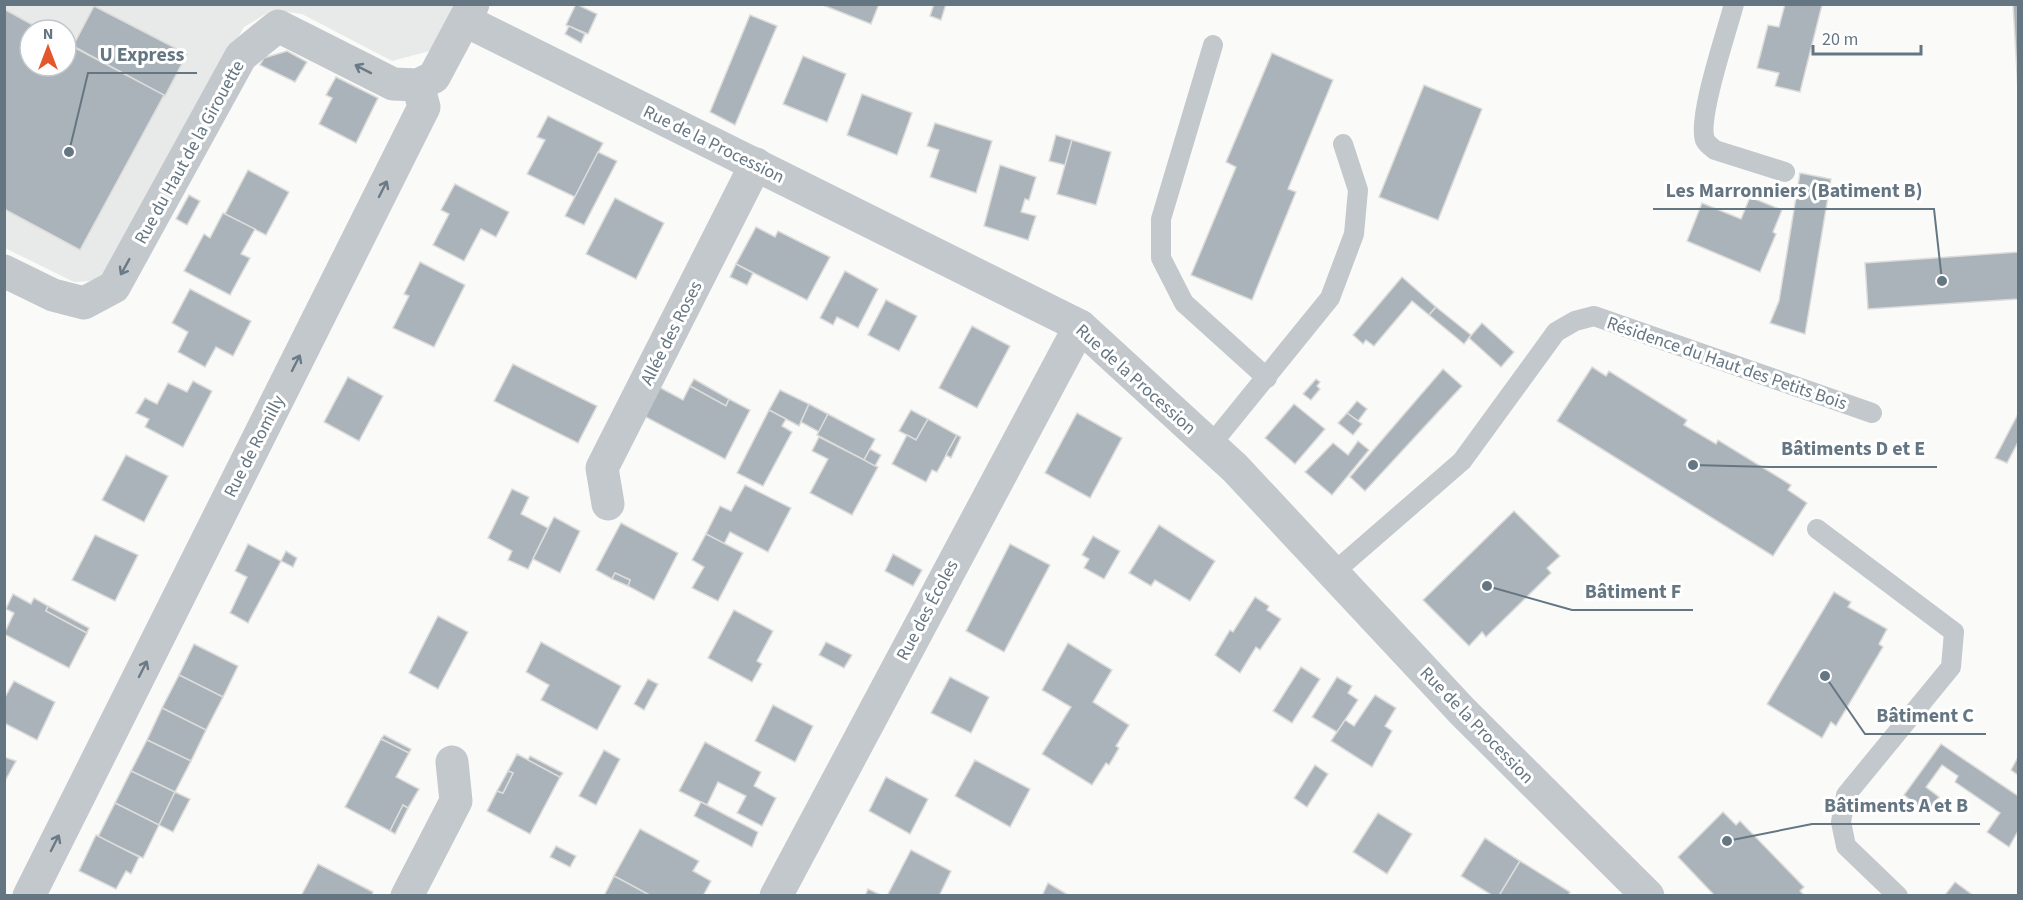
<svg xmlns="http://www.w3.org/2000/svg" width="2023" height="900" font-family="'Source Sans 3',sans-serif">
	<rect width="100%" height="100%" fill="#fafaf8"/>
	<!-- built -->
	<path fill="#e8e9e9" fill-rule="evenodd" d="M4 5H455L433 50 392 61 302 14 272 10 244 27 102 280 74 282 5 248ZM30 30H66V66H30Z"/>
	<!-- building -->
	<g fill="#aab3b9" stroke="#dcdcda" stroke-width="1.5">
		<path d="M576 4 597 14 588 34 566 25Z"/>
		<path d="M820 4H879L871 24Z"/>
		<path d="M934 4H946L941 20 930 16Z"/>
		<path d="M1785 4 1822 5 1800 92 1775 86 1779 73 1757 68 1768 25 1779 27Z"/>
		<path d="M2013 4H2018V90Z"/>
		<path d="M94 6 187 54 165 96 73 46Z"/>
		<path d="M4 9 42 30H30V66H66V43L164 95 80 250 4 209Z"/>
		<path d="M750 15 777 26 735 125 710 112Z"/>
		<path d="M569 26 585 34 581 43 565 34Z"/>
		<path d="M287 51 307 62 295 82 260 65 264 58Z"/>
		<path d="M1272 53 1333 80 1288 189 1296 192 1252 300 1191 275 1236 167 1226 162Z"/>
		<path d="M803 56 846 74 827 122 783 104Z"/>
		<path d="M336 77 378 98 356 143 319 124 332 98 326 95Z"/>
		<path d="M1424 85 1482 109 1438 220 1379 197Z"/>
		<path d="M862 94 912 113 897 155 847 135Z"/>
		<path d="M548 116 603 143 575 197 527 174 545 140 537 137Z"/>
		<path d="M935 123 992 141 976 193 930 177 939 150 927 146Z"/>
		<path d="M1056 135 1072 140 1065 165 1049 161Z"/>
		<path d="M1072 140 1111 152 1096 205 1057 194Z"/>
		<path d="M598 152 617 161 584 225 565 216Z"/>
		<path d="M1000 165 1036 177 1029 200 1025 199 1021 212 1036 216 1028 240 984 226Z"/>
		<path d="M248 170 289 192 266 235 225 214Z"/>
		<path d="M1800 173 1831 179 1805 334 1770 323 1779 301Z"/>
		<path d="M455 184 509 212 496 237 481 229 464 261 433 245 449 214 441 210Z"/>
		<path d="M189 195 200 201 187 225 176 219Z"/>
		<path d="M1750 197 1782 210 1773 232 1776 234 1760 272 1687 241 1702 203 1741 219Z"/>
		<path d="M615 198 664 223 636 279 586 254Z"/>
		<path d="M223 213 255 229 241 254 250 258 230 295 184 271 204 234 210 238Z"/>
		<path d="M756 227 775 237 778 231 830 257 807 300 736 264Z"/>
		<path d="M2018 252V299L1868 309 1865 263Z"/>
		<path d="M420 262 465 285 434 347 393 328 409 296 404 294Z"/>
		<path d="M736 264 753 273 747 285 730 277Z"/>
		<path d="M845 271 878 289 858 328 837 317 833 325 820 318Z"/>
		<path d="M1402 277 1436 307 1429 315 1412 301 1374 346 1366 340 1363 344 1353 335Z"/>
		<path d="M190 289 251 321 233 356 216 347 205 367 178 352 188 332 172 323Z"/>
		<path d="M886 300 917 316 899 351 868 335Z"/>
		<path d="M1436 307 1471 335 1464 344 1429 315Z"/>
		<path d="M1482 323 1514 352 1501 367 1469 338Z"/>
		<path d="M972 326 1010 346 977 408 939 388Z"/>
		<path d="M513 364 597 406 578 443 494 401Z"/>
		<path d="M1592 367 1606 376 1609 371 1687 420 1684 425 1716 444 1718 440 1791 485 1788 490 1807 503 1773 556 1557 421Z"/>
		<path d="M1443 369 1462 386 1365 491 1350 477Z"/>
		<path d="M348 377 383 396 359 441 324 422Z"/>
		<path d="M694 379 729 399 726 406 690 386Z"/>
		<path d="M1316 379 1320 382 1317 386 1320 389 1311 400 1303 394Z"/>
		<path d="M193 381 212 391 183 447 145 427 149 419 136 413 145 398 157 404 168 383 187 392Z"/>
		<path d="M657 386 683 400 690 386 726 406 729 399 750 410 725 459 642 415Z"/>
		<path d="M780 390 809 404 799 426 769 410Z"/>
		<path d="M1357 401 1367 409 1358 421 1347 413Z"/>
		<path d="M809 404 828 414 819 432 801 422Z"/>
		<path d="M1294 404 1325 429 1295 464 1265 438Z"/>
		<path d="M769 410 786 419 782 426 792 432 763 486 737 473Z"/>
		<path d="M911 410 928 419 916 440 899 431Z"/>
		<path d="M1077 413 1122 438 1090 498 1045 473Z"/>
		<path d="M1347 413 1362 424 1353 435 1338 423Z"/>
		<path d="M828 414 875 439 864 460 817 435Z"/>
		<path d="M2018 414V442L2007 463 1995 458Z"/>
		<path d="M928 419 957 435 937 472 932 470 926 482 892 464 907 435 916 440Z"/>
		<path d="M957 435 961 437 951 458 946 455Z"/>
		<path d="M819 437 878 467 852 515 810 493 828 459 812 451Z"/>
		<path d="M1358 441 1369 450 1332 495 1305 472 1333 443 1348 455Z"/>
		<path d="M870 449 881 455 875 466 864 460Z"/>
		<path d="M126 455 168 476 144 522 102 500Z"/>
		<path d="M745 485 791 508 768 552 730 532 724 544 706 534 720 506 731 511Z"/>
		<path d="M512 489 529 497 521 514 548 528 528 569 508 560 512 551 488 538Z"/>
		<path d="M1514 511 1560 556 1547 568 1551 573 1486 637 1482 632 1469 646 1423 600Z"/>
		<path d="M554 517 580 531 560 573 533 559Z"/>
		<path d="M621 523 678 553 654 600 628 586 630 580 615 573 612 579 596 570Z"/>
		<path d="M1159 525 1215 561 1190 601 1155 580 1151 586 1129 573Z"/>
		<path d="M706 534 743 553 718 601 692 588 704 567 692 560Z"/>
		<path d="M95 535 138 555 115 601 72 580Z"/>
		<path d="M1093 536 1120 551 1104 579 1084 568 1089 559 1082 555Z"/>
		<path d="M248 544 281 561 248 623 230 613 247 577 235 571Z"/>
		<path d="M1010 544 1050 565 1004 652 966 631Z"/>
		<path d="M286 551 297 558 293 567 281 561Z"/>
		<path d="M893 554 922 570 913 586 885 571Z"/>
		<path d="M615 573 630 580 628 586 612 579Z"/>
		<path d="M1834 592 1851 602 1848 607 1887 629 1879 644 1883 647 1836 726 1831 722 1822 738 1767 704Z"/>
		<path d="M13 594 31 604 34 598 48 606 46 611 87 633 69 668 4 634 14 613 6 609Z"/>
		<path d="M1255 597 1269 606 1267 610 1281 619 1260 650 1256 647 1240 673 1215 655 1230 630 1233 632Z"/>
		<path d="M48 606 89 628 87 633 46 611Z"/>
		<path d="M734 610 773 631 757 661 762 664 752 682 708 658Z"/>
		<path d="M438 616 468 632 438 689 409 673Z"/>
		<path d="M541 642 621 686 597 730 541 700 549 685 526 672Z"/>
		<path d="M826 642 852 655 844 668 819 655Z"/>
		<path d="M1068 643 1112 670 1093 702 1129 725 1116 746 1119 748 1109 765 1106 763 1092 785 1042 754 1071 707 1042 690Z"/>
		<path d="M194 644 238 666 223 697 179 675Z"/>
		<path d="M1301 667 1320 679 1292 723 1273 711Z"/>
		<path d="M179 675 223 697 206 730 162 708Z"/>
		<path d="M950 677 989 697 971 733 931 713Z"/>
		<path d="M1337 677 1352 686 1348 693 1358 700 1337 732 1312 717Z"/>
		<path d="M648 679 658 684 644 710 634 704Z"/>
		<path d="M14 681 55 702 37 740 4 723V699Z"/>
		<path d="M1375 695 1396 708 1385 726 1392 731 1372 767 1331 741 1345 720 1354 726Z"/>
		<path d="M773 705 813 726 795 762 755 741Z"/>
		<path d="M162 708 206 730 191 761 147 740Z"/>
		<path d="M384 735 411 749 409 753 381 739Z"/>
		<path d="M381 739 409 753 396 777 419 789 408 808 403 805 390 831 345 807Z"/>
		<path d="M147 740 191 761 175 792 131 771Z"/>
		<path d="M705 742 761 772 754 786 776 798 762 826 737 813 746 796 718 782 707 805 679 791Z"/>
		<path d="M1941 744 2018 796V831L2009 847 1987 832 2000 813 1955 782 1958 776 1942 765 1926 787 1939 797 1928 813 1904 795Z"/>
		<path d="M604 750 620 759 596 805 579 796Z"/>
		<path d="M517 754 560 777 530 834 487 811 497 791 503 793 513 773 508 771Z"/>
		<path d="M530 756 563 773 560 777 528 760Z"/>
		<path d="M4 757 16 761 4 783Z"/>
		<path d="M2018 757V775L2011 770Z"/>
		<path d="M975 760 1030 789 1010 827 955 796Z"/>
		<path d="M1315 765 1328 774 1307 807 1294 798Z"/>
		<path d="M131 771 175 792 159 825 115 803Z"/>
		<path d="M508 771 513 773 503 793 497 791Z"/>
		<path d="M886 777 928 799 910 834 869 811Z"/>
		<path d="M175 792 190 799 173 832 159 825Z"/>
		<path d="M701 802 758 832 752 847 694 816Z"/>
		<path d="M115 803 159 825 143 858 98 837Z"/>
		<path d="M403 805 408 808 395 834 390 831Z"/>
		<path d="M1723 812 1736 825 1740 821 1804 887 1800 891 1805 896H1715L1678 857Z"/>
		<path d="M1378 813 1412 834 1387 874 1353 852Z"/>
		<path d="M640 829 699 861 693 871 711 881 703 896H651L614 876Z"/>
		<path d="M96 835 139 857 131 874 126 871 116 889 79 871Z"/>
		<path d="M1485 838 1520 861 1499 896H1493L1461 876Z"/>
		<path d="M556 846 576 856 570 867 550 857Z"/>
		<path d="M911 850 951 871 939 896H887Z"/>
		<path d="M1520 861 1570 892 1568 896H1502L1500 894Z"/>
		<path d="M318 864 373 892 372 896H301Z"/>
		<path d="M614 876 631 885 651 896H604Z"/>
		<path d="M1955 882 1974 896 1945 895Z"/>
		<path d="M1048 883 1070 896H1042Z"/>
		<path d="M868 889 883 896H865Z"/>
	</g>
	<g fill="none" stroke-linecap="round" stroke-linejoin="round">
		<!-- service -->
		<g stroke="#c3c8cc" stroke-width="20">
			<path d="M1734 4C1727 31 1697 118 1705 140 1707 144 1711 147 1715 150L1785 172"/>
			<path d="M1213 45 1161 219V258L1184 303 1267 378"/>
			<path d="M1210 446 1330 298 1354 234 1358 190 1343 144"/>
			<path d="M1817 529 1954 632 1951 667 1846 795 1841 822 1846 846 1898 896"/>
			<path d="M1333 573 1462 461 1556 332 1575 321 1594 316 1872 413"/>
		</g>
		<!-- minor -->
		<g stroke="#c3c8cc" stroke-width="33">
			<path d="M466 21 1080 326 1235 468 1462 711 1648 896"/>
			<path d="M4 271 53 295 84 303 114 287 241 56 278 26 393 84 418 85 434 77 473 4"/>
			<path d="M608 504 602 468 756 164"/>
			<path d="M29 896 424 107 418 85"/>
			<path d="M407 896 456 801 452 762"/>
			<path d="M776 896 1080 326"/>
		</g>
	</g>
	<!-- one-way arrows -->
	<defs><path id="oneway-shaft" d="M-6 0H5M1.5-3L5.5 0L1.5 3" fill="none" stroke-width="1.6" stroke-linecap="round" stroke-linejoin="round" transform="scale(1.5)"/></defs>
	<g stroke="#6a7a87">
		<use href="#oneway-shaft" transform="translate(363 69) rotate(-153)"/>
		<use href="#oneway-shaft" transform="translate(383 189) rotate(-63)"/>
		<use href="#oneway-shaft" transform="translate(125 267) rotate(119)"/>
		<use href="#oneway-shaft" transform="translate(296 363) rotate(-63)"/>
		<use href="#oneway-shaft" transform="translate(143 669) rotate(-63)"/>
		<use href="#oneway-shaft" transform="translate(55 843) rotate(-63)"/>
	</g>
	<g text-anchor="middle" stroke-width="6" stroke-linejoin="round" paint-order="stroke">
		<!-- street labels -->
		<g font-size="18" fill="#657683" stroke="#fff">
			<text transform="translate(714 144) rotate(26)" y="6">Rue de la Procession</text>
			<text transform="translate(189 152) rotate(-61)" y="6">Rue du Haut de la Girouette</text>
			<text transform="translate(671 333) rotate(-63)" y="6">Allée des Roses</text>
			<text transform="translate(1727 363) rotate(19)" y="6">Résidence du Haut des Petits Bois</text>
			<text transform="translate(1136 379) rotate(42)" y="6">Rue de la Procession</text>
			<text transform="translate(254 446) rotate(-63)" y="6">Rue de Romilly</text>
			<text transform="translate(927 610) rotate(-62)" y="6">Rue des Écoles</text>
			<text transform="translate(1477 725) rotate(46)" y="6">Rue de la Procession</text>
		</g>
	</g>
	<!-- callouts -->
	<path fill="none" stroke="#657683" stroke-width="2" d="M69 152L88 73H197M1942 281L1934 209H1653M1693 465L1769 467H1937M1487 586L1572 610H1693M1825 676L1865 734H1986M1727 841L1812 824H1980"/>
	<g fill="#657683" stroke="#fff" stroke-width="2">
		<circle cx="69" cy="152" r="6"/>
		<circle cx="1942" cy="281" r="6"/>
		<circle cx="1693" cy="465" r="6"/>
		<circle cx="1487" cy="586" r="6"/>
		<circle cx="1825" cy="676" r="6"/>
		<circle cx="1727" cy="841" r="6"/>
	</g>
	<g font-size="20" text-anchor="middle" font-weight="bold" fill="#657683" stroke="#fff" stroke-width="6" stroke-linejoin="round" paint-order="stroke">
		<text x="142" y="61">U Express</text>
		<text x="1794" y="197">Les Marronniers (Batiment B)</text>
		<text x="1853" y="455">Bâtiments D et E</text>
		<text x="1633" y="598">Bâtiment F</text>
		<text x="1925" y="722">Bâtiment C</text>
		<text x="1896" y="812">Bâtiments A et B</text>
	</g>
	<!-- border -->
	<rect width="2023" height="900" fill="none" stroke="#657683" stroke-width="12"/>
	<!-- north arrow -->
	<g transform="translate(48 48)"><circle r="28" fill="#ffffff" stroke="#c1c8cd" stroke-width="1.5"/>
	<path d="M0-4.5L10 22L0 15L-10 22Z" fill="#e4572e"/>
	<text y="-9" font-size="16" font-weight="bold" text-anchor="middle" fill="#657683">N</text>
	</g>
	<!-- scale -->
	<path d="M1813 45v9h108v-9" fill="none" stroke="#657683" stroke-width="3"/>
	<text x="1822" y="45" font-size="18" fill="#657683" stroke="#ffffff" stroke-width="4.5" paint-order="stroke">20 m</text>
</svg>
